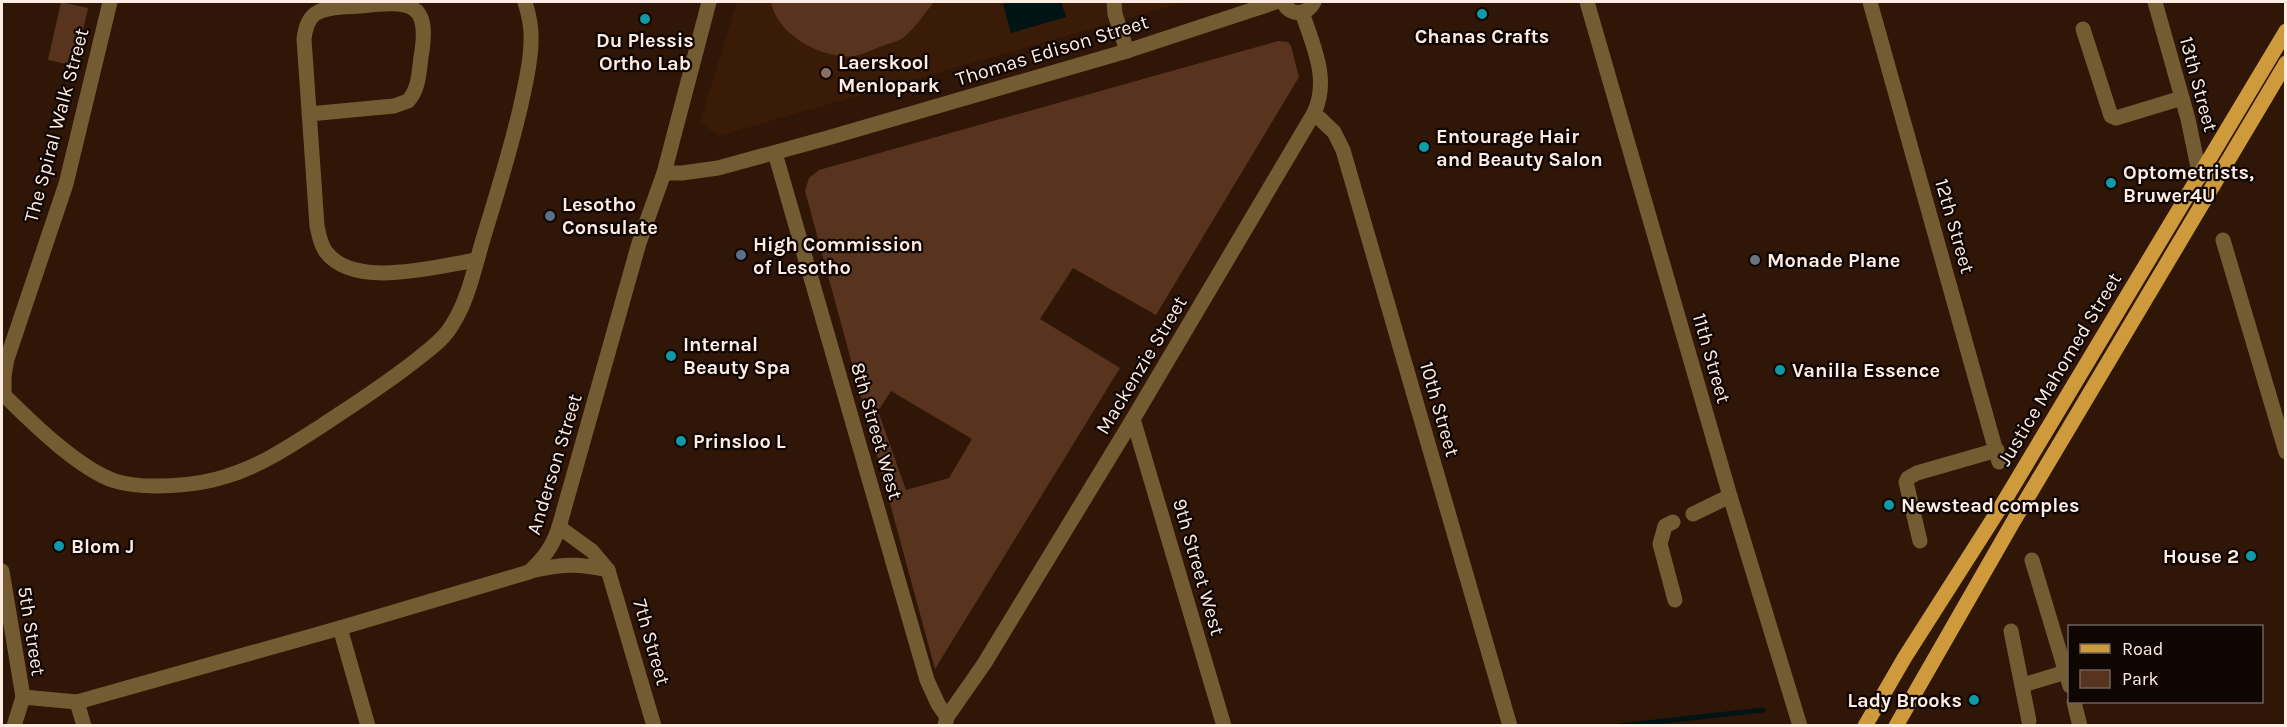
<svg xmlns="http://www.w3.org/2000/svg" width="2287" height="727" font-family="Karla,sans-serif">
	<rect width="100%" height="100%" fill="#2f1607"/>
	<!-- built -->
	<path fill="#3a1b07" d="M737 2H1184L719 136 700 122Z"/>
	<!-- green -->
	<g fill="#58341f" fill-rule="evenodd">
		<path d="M61 2 88 8 75 66 48 60Z"/>
		<path d="M771 2H934C925 13 915 28 904 37 898 42 889 43 882 46 874 49 864 54 855 56 823 60 777 35 771 2Z"/>
		<path d="M1278 41 1288 42 1291 46 1299 77 1156 315 1073 268 1040 319 1120 368 935 669 805 191 809 178 819 170ZM891 391 972 439 949 478 906 490 878 411Z"/>
	</g>
	<!-- water -->
	<path fill="#001415" d="M1011 2H1061L1066 17 1011 33 1003 4Z"/>
	<g fill="none" stroke-linecap="round" stroke-linejoin="round">
		<!-- stream -->
		<path stroke="#001415" stroke-width="5" d="M1619 726 1763 710"/>
		<!-- minor -->
		<g stroke="#745c32" stroke-width="15">
			<path d="M1114 2 1115 14 1127 51"/>
			<path d="M1283 2C1290 16 1306 16 1314 2"/>
			<path d="M1587 2 1730 496 1800 726"/>
			<path d="M1870 2 1999 462"/>
			<path d="M2155 2 2188 119 2200 177"/>
			<path d="M2083 29 2111 116 2116 118 2182 98"/>
			<path d="M1314 113 1334 132 1343 150 1510 726"/>
			<path d="M309 114 394 106 408 101C419 89 419 72 421 57 431 0 410 1 360 6 347 7 326 6 315 14 307 20 305 30 304 39L317 226C319 235 320 244 326 252 355 290 437 266 477 260"/>
			<path d="M775 153 927 680 938 704 947 717"/>
			<path d="M664 173H682L718 168 831 137 1127 51 1276 2"/>
			<path d="M2223 240 2286 452"/>
			<path d="M4 395C31 422 79 469 115 481 144 490 198 486 227 476 261 466 293 444 323 425 356 403 389 382 420 357 431 348 445 338 452 325 469 299 475 265 484 236 498 190 512 146 522 100 526 81 531 61 531 41 532 27 529 15 525 2"/>
			<path d="M2 396 4 395V376L7 359 66 184 110 2"/>
			<path d="M1133 419 1224 726"/>
			<path d="M1693 514 1730 496"/>
			<path d="M1673 522 1665 526 1660 544 1675 600"/>
			<path d="M559 527 592 551 608 570 654 726"/>
			<path d="M1920 541 1906 482 1908 478 1917 473 1997 450"/>
			<path d="M2032 560 2070 686"/>
			<path d="M2 571 23 697"/>
			<path d="M531 571C561 564 578 563 608 570"/>
			<path d="M340 628 368 726"/>
			<path d="M2011 631 2029 721"/>
			<path d="M2023 685 2066 672"/>
			<path d="M77 702 84 726"/>
			<path d="M2074 702 2080 726"/>
			<path d="M14 726 23 697 77 702 340 628 529 572C544 558 553 546 559 527L639 243 664 173 709 2"/>
			<path d="M945 726 947 717 984 664 1133 419 1314 113C1330 79 1313 46 1302 12"/>
		</g>
		<!-- major -->
		<g stroke="#ce9a3b" stroke-width="15">
			<path d="M1865 726 1905 657 2000 508 2286 31"/>
			<path d="M1896 726 2013 522 2286 63"/>
		</g>
	</g>
	<!-- markers -->
	<g fill="#0f9aa8" stroke="#0f0502" stroke-width="2">
		<circle cx="1482" cy="14" r="6"/>
		<circle cx="645" cy="19" r="6"/>
		<circle cx="1424" cy="147" r="6"/>
		<circle cx="2111" cy="183" r="6"/>
		<circle cx="671" cy="356" r="6"/>
		<circle cx="1780" cy="370" r="6"/>
		<circle cx="681" cy="441" r="6"/>
		<circle cx="1889" cy="505" r="6"/>
		<circle cx="59" cy="546" r="6"/>
		<circle cx="2251" cy="556" r="6"/>
		<circle cx="1974" cy="700" r="6"/>
	</g>
	<circle fill="#8d6e63" stroke="#0f0502" stroke-width="2" cx="826" cy="73" r="6"/>
	<g fill="#5c6f8a" stroke="#0f0502" stroke-width="2">
		<circle cx="550" cy="216" r="6"/>
		<circle cx="741" cy="255" r="6"/>
	</g>
	<circle fill="#6b7280" stroke="#0f0502" stroke-width="2" cx="1755" cy="260" r="6"/>
	<g text-anchor="middle" stroke-width="4.5" stroke-linejoin="round" paint-order="stroke">
		<!-- poi labels -->
		<g font-size="20" font-weight="bold" fill="#feece2" stroke="#0f0502" text-anchor="start">
			<text x="1482" y="43" text-anchor="middle">Chanas Crafts</text>
			<text x="645" y="47" text-anchor="middle">Du Plessis<tspan x="645" dy="23">Ortho Lab</tspan></text>
			<text x="838" y="69">Laerskool<tspan x="838" dy="23">Menlopark</tspan></text>
			<text x="1436" y="143">Entourage Hair<tspan x="1436" dy="23">and Beauty Salon</tspan></text>
			<text x="2123" y="179">Optometrists,<tspan x="2123" dy="23">Bruwer4U</tspan></text>
			<text x="562" y="211">Lesotho<tspan x="562" dy="23">Consulate</tspan></text>
			<text x="753" y="251">High Commission<tspan x="753" dy="23">of Lesotho</tspan></text>
			<text x="1767" y="267">Monade Plane</text>
			<text x="683" y="351">Internal<tspan x="683" dy="23">Beauty Spa</tspan></text>
			<text x="1792" y="377">Vanilla Essence</text>
			<text x="693" y="448">Prinsloo L</text>
			<text x="1901" y="512">Newstead comples</text>
			<text x="71" y="553">Blom J</text>
			<text x="2239" y="563" text-anchor="end">House 2</text>
			<text x="1962" y="707" text-anchor="end">Lady Brooks</text>
		</g>
		<!-- street labels -->
		<g font-size="20" fill="#feece2" stroke="#0f0502">
			<text transform="translate(1052 50) rotate(-17)" y="7">Thomas Edison Street</text>
			<text transform="translate(2199 84) rotate(75)" y="7">13th Street</text>
			<text transform="translate(56 125) rotate(-75)" y="7">The Spiral Walk Street</text>
			<text transform="translate(1955 226) rotate(74)" y="7">12th Street</text>
			<text transform="translate(1712 358) rotate(74)" y="7">11th Street</text>
			<text transform="translate(1141 365) rotate(-59)" y="7">Mackenzie Street</text>
			<text transform="translate(2059 369) rotate(-59)" y="7">Justice Mahomed Street</text>
			<text transform="translate(1440 409) rotate(74)" y="7">10th Street</text>
			<text transform="translate(877 431) rotate(74)" y="7">8th Street West</text>
			<text transform="translate(554 464) rotate(-73)" y="7">Anderson Street</text>
			<text transform="translate(1199 567) rotate(74)" y="7">9th Street West</text>
			<text transform="translate(32 631) rotate(81)" y="7">5th Street</text>
			<text transform="translate(652 642) rotate(74)" y="7">7th Street</text>
		</g>
	</g>
	<!-- border -->
	<rect width="2287" height="727" fill="none" stroke="#feece2" stroke-width="6"/>
	<!-- legend -->
	<rect x="2068" y="625" width="195" height="78" fill="#0f0502" stroke="#6f615c" stroke-width="1.5"/>
	<rect x="2080" y="644" width="30" height="9" fill="#ce9a3b" stroke="#6f615c" stroke-width="1.5"/>
	<text x="2122" y="655" font-size="18" fill="#feece2">Road</text>
	<rect x="2080" y="670" width="30" height="18" fill="#58341f" stroke="#6f615c" stroke-width="1.5"/>
	<text x="2122" y="685" font-size="18" fill="#feece2">Park</text>
</svg>
